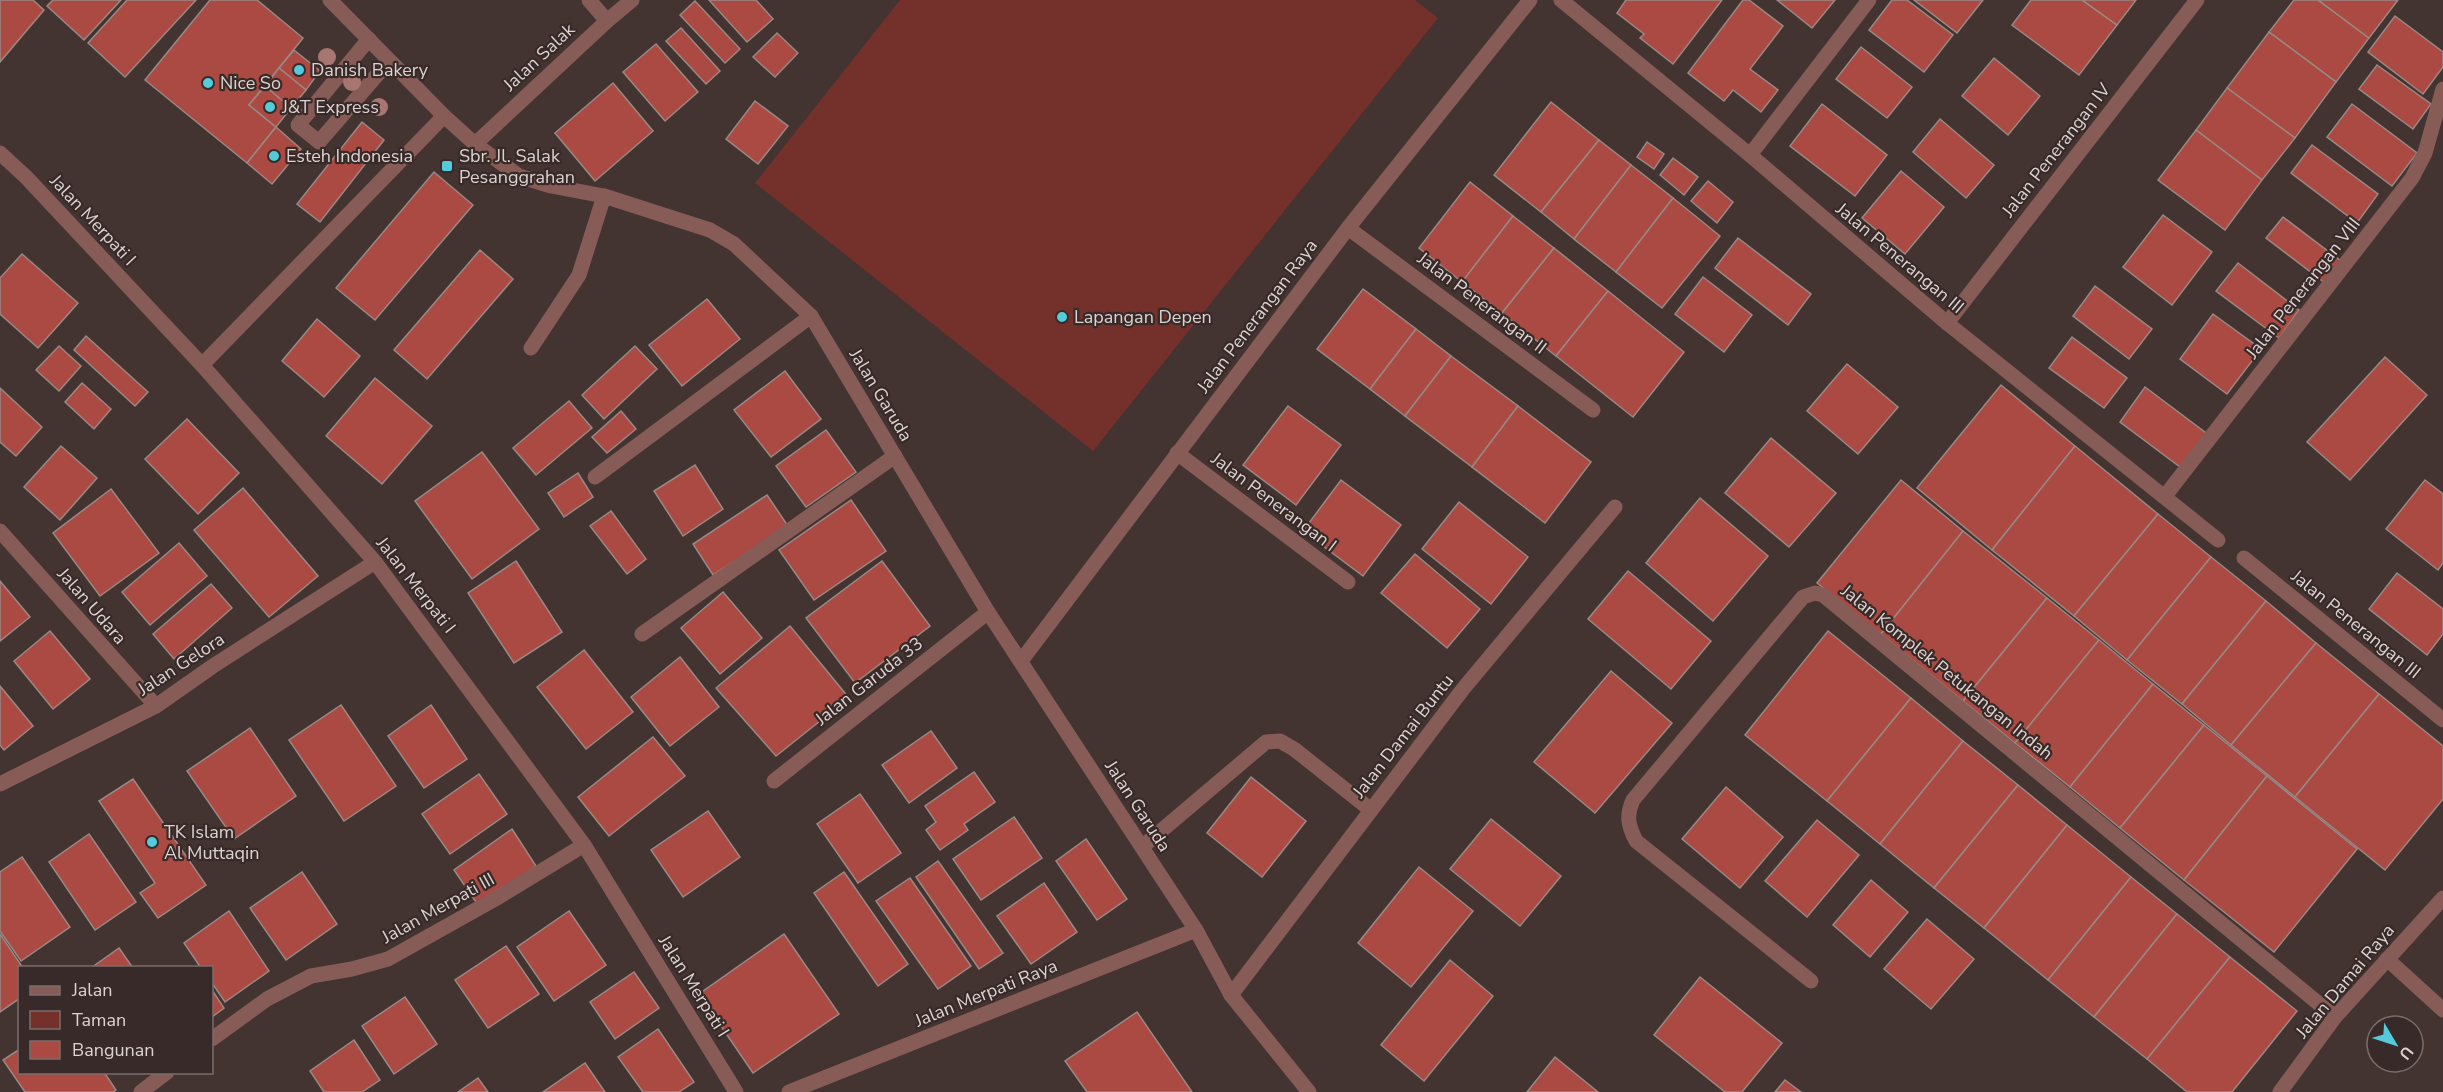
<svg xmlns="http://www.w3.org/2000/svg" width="2443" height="1092" font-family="'Nunito Sans',sans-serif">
	<rect width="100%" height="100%" fill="#433432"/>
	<!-- green -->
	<path fill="#74302a" d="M900 0H1415L1438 18 1093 451 755 183Z"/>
	<!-- building -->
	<g fill="#aa4a42" stroke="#9a8885" stroke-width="1.5">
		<path d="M0 0H33L44 10 0 62Z"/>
		<path d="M53 0H121L84 40 47 6Z"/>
		<path d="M127 0H196L125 77 88 43Z"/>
		<path d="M210 0H257L303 38 249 105 276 127 247 163 145 80Z"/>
		<path d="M709 0H756L773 19 747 42Z"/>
		<path d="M1626 0H1722L1673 64 1640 38 1644 34 1617 13Z"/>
		<path d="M1743 0H1749L1783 26 1750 69 1778 90 1761 112 1733 90 1724 101 1688 73Z"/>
		<path d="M1777 0H1835L1812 28Z"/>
		<path d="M1892 0H1907L1953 35 1924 72 1869 30Z"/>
		<path d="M1914 0H1983L1957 33Z"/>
		<path d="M2031 0H2082L2117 25 2079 75 2012 25Z"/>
		<path d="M2082 0H2136L2117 25Z"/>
		<path d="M2294 0H2318L2369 38 2336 82 2269 32Z"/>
		<path d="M2318 0H2398L2369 38Z"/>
		<path d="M695 1 740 49 725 63 680 15Z"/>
		<path d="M2395 16 2443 52V67L2423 94 2368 52Z"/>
		<path d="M681 28 720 71 706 84 666 41Z"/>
		<path d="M2269 32 2336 82 2295 138 2227 88Z"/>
		<path d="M777 33 798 53 775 77 753 57Z"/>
		<path d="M656 44 698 92 665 121 623 72Z"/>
		<path d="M1861 47 1912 87 1887 118 1836 79Z"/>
		<path d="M294 50 320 71 306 90 279 68Z"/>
		<path d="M1994 58 2040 96 2008 135 1962 96Z"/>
		<path d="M2377 65 2431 104 2413 129 2359 89Z"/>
		<path d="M279 68 306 90 291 108 265 86Z"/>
		<path d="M613 83 653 131 595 181 555 133Z"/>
		<path d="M265 86 291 108 276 127 249 105Z"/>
		<path d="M2227 88 2295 138 2262 180 2196 130Z"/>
		<path d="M755 101 788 126 758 164 726 139Z"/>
		<path d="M1551 102 1599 140 1541 212 1494 175Z"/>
		<path d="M1822 104 1887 155 1855 196 1790 146Z"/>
		<path d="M2352 104 2417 153 2392 186 2327 137Z"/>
		<path d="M1940 119 1994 165 1966 198 1913 152Z"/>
		<path d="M362 122 384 140 320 222 297 204Z"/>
		<path d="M276 127 301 149 272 184 247 163Z"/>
		<path d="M2196 130 2262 180 2225 230 2158 180Z"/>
		<path d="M1599 140 1631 165 1574 239 1541 212Z"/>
		<path d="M1647 142 1664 154 1654 169 1637 157Z"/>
		<path d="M2312 145 2378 194 2357 223 2291 173Z"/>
		<path d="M1673 158 1698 177 1684 195 1660 175Z"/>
		<path d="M1631 165 1673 198 1616 272 1574 239Z"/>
		<path d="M1901 171 1944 207 1905 254 1862 218Z"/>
		<path d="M434 172 473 205 375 320 336 288Z"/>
		<path d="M1708 181 1733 202 1717 223 1691 201Z"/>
		<path d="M1470 182 1513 216 1462 282 1419 248Z"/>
		<path d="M1673 198 1720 236 1662 308 1616 272Z"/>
		<path d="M2163 215 2212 252 2172 305 2123 267Z"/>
		<path d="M1513 216 1554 248 1502 313 1462 282Z"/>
		<path d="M2283 217 2341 261 2325 283 2266 238Z"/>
		<path d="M1738 238 1811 294 1788 325 1715 268Z"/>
		<path d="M1554 248 1608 291 1556 356 1502 313Z"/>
		<path d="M480 250 513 279 427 379 394 350Z"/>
		<path d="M22 254 78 303 38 348 0 314V278Z"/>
		<path d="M2238 263 2299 310 2279 338 2216 291Z"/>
		<path d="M1703 277 1752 315 1724 352 1675 314Z"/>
		<path d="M2095 286 2152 329 2129 359 2073 316Z"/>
		<path d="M1363 289 1416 329 1370 389 1317 349Z"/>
		<path d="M1608 291 1684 352 1633 417 1556 356Z"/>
		<path d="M707 299 740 339 682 386 649 345Z"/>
		<path d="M2213 314 2261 349 2227 394 2180 359Z"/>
		<path d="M317 319 360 356 324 397 282 361Z"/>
		<path d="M1416 329 1451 356 1405 416 1370 389Z"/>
		<path d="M86 336 148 392 135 406 74 350Z"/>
		<path d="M2072 337 2127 378 2104 408 2049 368Z"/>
		<path d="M59 346 81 366 59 391 36 370Z"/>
		<path d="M635 346 657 369 604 419 582 395Z"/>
		<path d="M1451 356 1518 406 1472 467 1405 416Z"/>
		<path d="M2385 357 2427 395 2350 480 2307 442Z"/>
		<path d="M1847 364 1898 407 1858 454 1807 411Z"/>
		<path d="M785 371 821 419 771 457 734 410Z"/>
		<path d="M375 378 432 426 382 484 326 436Z"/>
		<path d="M82 383 111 409 94 429 65 402Z"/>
		<path d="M2001 385 2075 446 1992 550 1917 488Z"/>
		<path d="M2145 387 2210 436 2184 470 2120 422Z"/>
		<path d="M0 388 42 427 16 456 0 442Z"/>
		<path d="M569 401 592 428 536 475 513 448Z"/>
		<path d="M1288 406 1341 445 1296 505 1243 465Z"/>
		<path d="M1518 406 1591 462 1545 523 1472 467Z"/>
		<path d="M621 411 636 429 607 453 592 437Z"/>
		<path d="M187 419 239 473 198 514 145 459Z"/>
		<path d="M826 430 856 472 806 507 776 466Z"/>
		<path d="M1771 438 1836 493 1789 547 1725 493Z"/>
		<path d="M61 446 97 478 60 520 24 487Z"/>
		<path d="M2075 446 2158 514 2074 616 1992 550Z"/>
		<path d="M482 452 539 529 472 579 415 501Z"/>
		<path d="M695 465 723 509 683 536 654 491Z"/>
		<path d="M578 473 593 497 564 517 548 493Z"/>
		<path d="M1341 480 1401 525 1363 576 1303 531Z"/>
		<path d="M1901 480 1963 531 1881 634 1817 583Z"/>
		<path d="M2425 480 2443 494V563L2438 570 2386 529Z"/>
		<path d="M243 488 318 576 269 617 194 530Z"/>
		<path d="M111 489 159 553 100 596 53 533Z"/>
		<path d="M767 495 788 526 713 575 693 544Z"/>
		<path d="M1700 498 1768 556 1713 621 1646 563Z"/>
		<path d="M851 500 886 551 814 600 779 550Z"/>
		<path d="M1459 502 1528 557 1491 604 1422 549Z"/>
		<path d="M611 511 646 559 627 574 590 526Z"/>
		<path d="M2158 514 2211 557 2127 660 2074 616Z"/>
		<path d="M1963 531 2047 598 1963 701 1881 634Z"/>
		<path d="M179 543 207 576 150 625 122 592Z"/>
		<path d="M1415 554 1480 609 1447 648 1381 593Z"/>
		<path d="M2211 557 2266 601 2182 704 2127 660Z"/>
		<path d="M516 561 562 632 514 663 468 593Z"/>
		<path d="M882 561 930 626 855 683 806 618Z"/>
		<path d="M1628 571 1711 641 1671 689 1588 619Z"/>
		<path d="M2397 573 2443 609V634L2427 655 2369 609Z"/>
		<path d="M0 581 30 617 0 641Z"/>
		<path d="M211 584 232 608 174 659 153 634Z"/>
		<path d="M723 592 762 638 720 674 681 628Z"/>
		<path d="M2047 598 2099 640 2015 743 1963 701Z"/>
		<path d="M2266 601 2316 643 2231 745 2182 704Z"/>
		<path d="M790 626 849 698 776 756 716 688Z"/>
		<path d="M50 631 90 679 53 709 14 661Z"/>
		<path d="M1828 631 1911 698 1827 801 1745 735Z"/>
		<path d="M2099 640 2153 684 2070 787 2015 743Z"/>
		<path d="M2316 643 2379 694 2295 797 2231 745Z"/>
		<path d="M584 650 633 712 586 749 537 687Z"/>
		<path d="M680 657 719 707 670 746 631 697Z"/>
		<path d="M1611 671 1672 723 1595 813 1534 762Z"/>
		<path d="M2153 684 2204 725 2120 828 2070 787Z"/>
		<path d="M0 686 33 726 4 750 0 745Z"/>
		<path d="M2379 694 2443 746V799L2385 870 2295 797Z"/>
		<path d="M1911 698 1963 741 1880 844 1827 801Z"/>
		<path d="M341 705 396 786 344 821 289 740Z"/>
		<path d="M431 705 467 759 424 788 388 736Z"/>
		<path d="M2204 725 2267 776 2184 880 2120 828Z"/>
		<path d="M250 728 296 796 234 839 187 771Z"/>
		<path d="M931 731 957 768 909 803 882 765Z"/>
		<path d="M653 737 685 776 609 836 578 797Z"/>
		<path d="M1963 741 2018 785 1934 888 1880 844Z"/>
		<path d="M974 772 995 802 964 824 968 830 940 850 926 830 936 822 925 806Z"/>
		<path d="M479 774 507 814 450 854 422 814Z"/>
		<path d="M2267 776 2357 849 2274 952 2184 880Z"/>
		<path d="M1251 777 1306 821 1262 877 1207 833Z"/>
		<path d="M133 779 206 885 158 918 140 893 155 883 99 801Z"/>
		<path d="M2018 785 2067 825 1984 928 1934 888Z"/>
		<path d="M1726 787 1783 837 1740 888 1682 839Z"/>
		<path d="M860 794 901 853 858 883 817 824Z"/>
		<path d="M708 811 740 857 683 897 651 850Z"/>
		<path d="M1014 817 1042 858 981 900 953 859Z"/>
		<path d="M1491 819 1561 876 1520 926 1450 869Z"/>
		<path d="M1817 820 1859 855 1807 917 1765 881Z"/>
		<path d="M2067 825 2131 877 2048 980 1984 928Z"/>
		<path d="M512 829 536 866 478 905 454 870Z"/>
		<path d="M89 834 136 902 95 930 49 862Z"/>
		<path d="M1086 839 1127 899 1097 920 1056 861Z"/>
		<path d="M22 857 70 927 21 961 0 931V872Z"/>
		<path d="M938 861 1003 953 979 969 916 877Z"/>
		<path d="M1419 867 1473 911 1411 987 1358 943Z"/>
		<path d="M302 872 337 924 286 960 250 908Z"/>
		<path d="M844 872 908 964 878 986 814 893Z"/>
		<path d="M2131 877 2177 914 2094 1017 2048 980Z"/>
		<path d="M910 878 971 966 938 989 876 901Z"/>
		<path d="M1871 880 1908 912 1870 957 1833 925Z"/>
		<path d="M1044 883 1077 932 1031 964 997 916Z"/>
		<path d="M229 911 269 971 225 1002 212 983V968H201L184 943Z"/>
		<path d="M569 911 606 965 554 1001 517 947Z"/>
		<path d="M2177 914 2230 957 2147 1059 2094 1017Z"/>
		<path d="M1927 919 1974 959 1931 1009 1884 969Z"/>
		<path d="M0 934 23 968H20V998L0 1012Z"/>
		<path d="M784 934 839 1014 753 1073 699 994Z"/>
		<path d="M506 946 539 994 488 1028 455 980Z"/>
		<path d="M119 948 133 968H91Z"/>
		<path d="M2230 957 2297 1011 2232 1092H2187L2147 1059Z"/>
		<path d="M1450 960 1493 996 1424 1081 1381 1045Z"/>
		<path d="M634 972 659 1008 615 1039 590 1002Z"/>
		<path d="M1700 977 1782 1043 1742 1092H1725L1654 1035Z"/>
		<path d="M212 990 224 1008 212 1017Z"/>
		<path d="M405 997 437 1044 394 1074 362 1026Z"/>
		<path d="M1137 1012 1192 1092H1087L1065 1061Z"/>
		<path d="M658 1029 694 1082 679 1092H643L618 1057Z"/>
		<path d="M354 1040 380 1080 362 1092H324L310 1071Z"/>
		<path d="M20 1049V1072H104L116 1090 113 1092H25L3 1060Z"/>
		<path d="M1555 1057 1598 1092H1527Z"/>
		<path d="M585 1063 605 1092H543Z"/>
		<path d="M478 1078 488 1092H458Z"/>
		<path d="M1785 1080 1801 1092H1775Z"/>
	</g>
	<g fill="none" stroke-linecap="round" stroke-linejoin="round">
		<!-- minor -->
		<g stroke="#875c57" stroke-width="15">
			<path d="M330 0 444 116 475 144 519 176 551 186 604 196 710 230 734 244 811 316 988 612 1196 930 1231 995 1309 1092"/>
			<path d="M589 0 607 21"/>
			<path d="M1561 0 1750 155 1947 323 2218 540"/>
			<path d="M369 39 298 125 319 142 389 61"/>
			<path d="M475 144 607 21 632 0"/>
			<path d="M0 153 26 177 202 365 375 562 584 845 736 1092"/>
			<path d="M1750 155 1869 0"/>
			<path d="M1348 228 1593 410"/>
			<path d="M1947 323 2197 0"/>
			<path d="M531 348 579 275 604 196"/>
			<path d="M202 365 444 116"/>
			<path d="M1177 453 1348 582"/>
			<path d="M595 477 811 316"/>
			<path d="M2165 496 2412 178 2425 153 2443 89"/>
			<path d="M0 531 156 706"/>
			<path d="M2244 558 2443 720"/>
			<path d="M642 634 895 456"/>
			<path d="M1021 661 1348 228 1530 0"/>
			<path d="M774 781 988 612"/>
			<path d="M0 784 156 706 213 666 375 562"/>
			<path d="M1142 847 1266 742 1280 741 1294 749 1371 810"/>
			<path d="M2387 959 2443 1010"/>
			<path d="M1811 981 1636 841C1628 825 1626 816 1633 800L1803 597 1815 593 1823 595 2335 1017"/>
			<path d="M1231 995 1463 689 1615 507"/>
			<path d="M212 1039 267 999 311 976 352 969 388 959 497 898 584 845"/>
			<path d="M141 1092 167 1072"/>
			<path d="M789 1092 1196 930"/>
			<path d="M2280 1092 2335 1017 2443 898"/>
		</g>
	</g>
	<!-- trees -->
	<g fill="#a87670">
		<circle cx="327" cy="57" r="9"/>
		<circle cx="352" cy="82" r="9"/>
		<circle cx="379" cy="107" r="9"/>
	</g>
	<!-- markers -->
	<g fill="#53cbda" stroke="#382a28" stroke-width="2">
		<circle cx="299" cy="70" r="6"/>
		<circle cx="208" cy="83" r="6"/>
		<circle cx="270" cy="107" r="6"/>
		<circle cx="274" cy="156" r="6"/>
		<rect x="441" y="160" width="12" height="12" rx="3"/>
		<circle cx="1062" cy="317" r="6"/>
		<circle cx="152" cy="842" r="6"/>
	</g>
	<g text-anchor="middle" stroke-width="4.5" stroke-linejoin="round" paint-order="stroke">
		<!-- street labels -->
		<g font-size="18" fill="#dcd3d1" stroke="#382a28">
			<text transform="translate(539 57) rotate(-43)" y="6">Jalan Salak</text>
			<text transform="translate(2056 150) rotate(-52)" y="6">Jalan Penerangan IV</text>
			<text transform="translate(93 220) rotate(47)" y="6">Jalan Merpati I</text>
			<text transform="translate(1900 258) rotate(40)" y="6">Jalan Penerangan III</text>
			<text transform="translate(2303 288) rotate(-52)" y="6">Jalan Penerangan VIII</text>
			<text transform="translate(1482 303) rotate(37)" y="6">Jalan Penerangan II</text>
			<text transform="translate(1257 316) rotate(-53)" y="6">Jalan Penerangan Raya</text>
			<text transform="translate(881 395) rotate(59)" y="6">Jalan Garuda</text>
			<text transform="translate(1274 502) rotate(37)" y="6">Jalan Penerangan I</text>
			<text transform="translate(416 585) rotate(52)" y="6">Jalan Merpati I</text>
			<text transform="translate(92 606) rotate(49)" y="6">Jalan Udara</text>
			<text transform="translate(2356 624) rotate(39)" y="6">Jalan Penerangan III</text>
			<text transform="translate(181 664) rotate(-33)" y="6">Jalan Gelora</text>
			<text transform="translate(1947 672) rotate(39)" y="6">Jalan Komplek Petukangan Indah</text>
			<text transform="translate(869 681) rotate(-38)" y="6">Jalan Garuda 33</text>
			<text transform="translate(1403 736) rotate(-52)" y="6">Jalan Damai Buntu</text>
			<text transform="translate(1138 806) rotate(57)" y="6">Jalan Garuda</text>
			<text transform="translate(438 908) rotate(-29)" y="6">Jalan Merpati III</text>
			<text transform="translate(2345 981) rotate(-50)" y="6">Jalan Damai Raya</text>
			<text transform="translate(694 986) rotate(58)" y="6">Jalan Merpati I</text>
			<text transform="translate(986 993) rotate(-22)" y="6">Jalan Merpati Raya</text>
		</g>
		<!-- poi labels -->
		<g font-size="18" fill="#dcd3d1" stroke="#382a28" text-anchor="start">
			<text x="311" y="76">Danish Bakery</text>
			<text x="220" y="89">Nice So</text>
			<text x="282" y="113">J&amp;T Express</text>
			<text x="286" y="162">Esteh Indonesia</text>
			<text x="459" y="162">Sbr. Jl. Salak<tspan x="459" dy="21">Pesanggrahan</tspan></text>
			<text x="1074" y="323">Lapangan Depen</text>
			<text x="164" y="838">TK Islam<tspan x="164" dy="21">Al Muttaqin</tspan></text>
		</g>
	</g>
	<!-- legend -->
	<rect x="18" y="966" width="195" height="108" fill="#382a28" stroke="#7a6e6c" stroke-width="1.5"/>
	<rect x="30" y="986" width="30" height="9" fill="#875c57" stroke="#7a6e6c" stroke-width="1.5"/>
	<text x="72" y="996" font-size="18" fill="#dcd3d1">Jalan</text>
	<rect x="30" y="1011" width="30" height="18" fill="#74302a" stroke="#7a6e6c" stroke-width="1.5"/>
	<text x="72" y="1026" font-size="18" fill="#dcd3d1">Taman</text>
	<rect x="30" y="1041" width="30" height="18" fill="#aa4a42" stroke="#7a6e6c" stroke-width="1.5"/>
	<text x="72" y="1056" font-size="18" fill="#dcd3d1">Bangunan</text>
	<!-- north arrow -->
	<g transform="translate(2395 1044) rotate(129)"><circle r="28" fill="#382a28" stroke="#7a6e6c" stroke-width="1.5"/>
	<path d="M0-4.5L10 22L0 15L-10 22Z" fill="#53cbda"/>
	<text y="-9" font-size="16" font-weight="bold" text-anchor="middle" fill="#dcd3d1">U</text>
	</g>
</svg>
